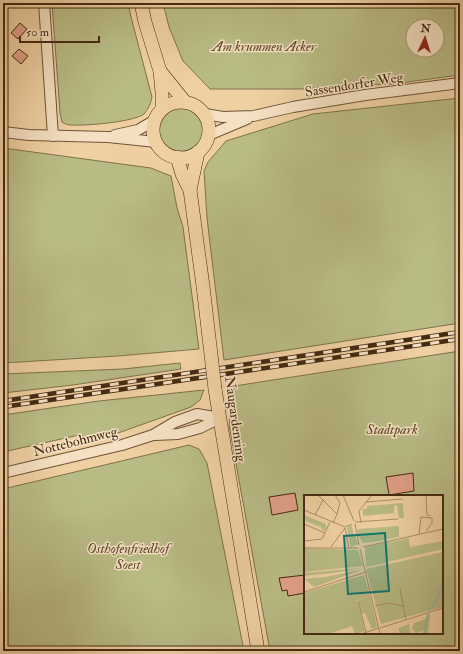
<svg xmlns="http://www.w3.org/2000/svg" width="463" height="654" font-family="'IM FELL Double Pica',serif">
	<rect width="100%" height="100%" fill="#efd0a3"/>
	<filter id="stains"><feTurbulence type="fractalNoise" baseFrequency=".005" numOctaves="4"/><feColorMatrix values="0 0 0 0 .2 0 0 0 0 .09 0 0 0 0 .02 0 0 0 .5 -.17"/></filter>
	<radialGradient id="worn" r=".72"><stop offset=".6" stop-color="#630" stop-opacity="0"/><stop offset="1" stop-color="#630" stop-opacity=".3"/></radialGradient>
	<!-- green -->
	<g fill="#b9bb85" stroke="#7f724c" fill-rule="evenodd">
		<path d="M52 3H128L131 17 152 97C151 103 148 110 144 114 134 122 85 126 71 125 68 125 65 124 62 122L60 113Z"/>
		<path d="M163 3H460V75L392 84 299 89H210L183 61 169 27ZM413 26H437V50H413Z"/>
		<path d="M460 98V323L224 360 207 218 204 171 208 162 226 141 313 114Z"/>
		<circle cx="182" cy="130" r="23"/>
		<path d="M3 148 151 168 171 176 177 208 183 227 199 349 118 356 3 363Z"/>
		<path d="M460 351V651H270L229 425 232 402 228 387ZM305 496H442V633H305Z"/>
		<path d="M180 363 181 369 73 385 3 393V374L123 369Z"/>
		<path d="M204 390 200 400 191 407 93 442 79 435 3 452V415L99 401Z"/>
		<path d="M189 445 199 449 207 463 244 651H3V489Z"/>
	</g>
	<!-- building -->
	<g fill="#e0a087" stroke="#452a12">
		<path d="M20 23 27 29 18 39 11 33Z"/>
		<path d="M19 49 28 56 21 64 12 56Z"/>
		<path d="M413 473 414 491 389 495 386 477Z"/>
		<path d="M295 493 298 510 272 515 269 497Z"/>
		<path d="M305 575V593L288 596 287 590 282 591 279 578Z"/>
	</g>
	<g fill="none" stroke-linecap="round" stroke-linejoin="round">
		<!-- minor casing -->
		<g stroke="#705436" stroke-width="12">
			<g id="minor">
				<path d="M44 3 53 136"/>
				<path d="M205 114 223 117 253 116 293 107 365 95 460 83"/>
				<path d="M3 132 29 135 108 137 156 142"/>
				<path d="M115 135 138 130 155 120"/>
				<path d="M209 135 247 119"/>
				<path d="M155 435 178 434 200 428 220 418"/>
				<path d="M3 473 122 445 153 435 175 422 197 414 220 418"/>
			</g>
		</g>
		<!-- major casing -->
		<g stroke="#452a12" stroke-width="14">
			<g id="major">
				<path d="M141 3 145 22 160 71 162 92V109"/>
				<path d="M160 71 185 102"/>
				<circle cx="181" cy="130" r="28"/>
				<path d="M198 152 190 190 203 286"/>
				<path d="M177 157 182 174 190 190"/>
				<path d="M215 389 258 651"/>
			</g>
		</g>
		<!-- minor -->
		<use href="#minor" stroke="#f5e0c3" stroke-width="10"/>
		<!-- major -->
		<use href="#major" stroke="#efd0a3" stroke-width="13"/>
		<!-- rail casing -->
		<g stroke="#452a12" stroke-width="4.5">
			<g id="rail">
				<path d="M3 401 460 332"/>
				<path d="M3 407 460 339"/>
			</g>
		</g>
		<!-- rail -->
		<use href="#rail" stroke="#f5e0c3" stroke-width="3" stroke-dasharray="9" stroke-linecap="butt"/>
		<!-- major-bridge casing -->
		<g stroke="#452a12" stroke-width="14" stroke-linecap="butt">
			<path id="major-bridge" d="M203 286 215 389"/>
		</g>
		<!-- major-bridge -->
		<use href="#major-bridge" stroke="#efd0a3" stroke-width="13"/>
	</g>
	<g text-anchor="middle" stroke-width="3" stroke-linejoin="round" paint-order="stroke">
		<!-- park labels -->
		<g font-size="14" font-style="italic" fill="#5c4729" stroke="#f5e0c3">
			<text x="264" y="51">Am krummen Acker</text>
			<text x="392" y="434">Stadtpark</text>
			<text x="128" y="553">Osthofenfriedhof<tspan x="128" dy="16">Soest</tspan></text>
		</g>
		<!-- street labels -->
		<g font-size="14" fill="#452a12" stroke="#f5e0c3">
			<text transform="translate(354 84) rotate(-9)" y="5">Sassendorfer Weg</text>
			<text transform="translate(236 419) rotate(82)" y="5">Naugardenring</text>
			<text transform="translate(75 441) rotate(-14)" y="5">Nottebohmweg</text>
		</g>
	</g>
	<!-- overview -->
	<g transform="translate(304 495)">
		<rect width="139" height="139" fill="#efd0a3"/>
		<path d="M99 8 100 23H95L93 10 90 11V18L59 21V14H63V11ZM0 20 22 29V34L19 36 17 32 2 26ZM47 30 54 49 47 52 43 33ZM95 31V42L75 46 59 48 53 38 54 34ZM105 43 106 52 139 46V54L62 72 61 52ZM0 53 54 55 59 71 0 77ZM139 57V112L77 129 62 74ZM58 73 29 78 0 81V78ZM60 74 10 92 0 84 22 82ZM60 80 66 101 53 105 61 136 51 139 48 131 25 139H0V98ZM66 101 73 132 68 134 61 118 57 119 54 105ZM139 115 126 119 124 139H119L120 135 112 138 108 133 110 128 122 124 123 120ZM105 129 106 139H91L90 137 95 139V133Z" fill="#b9bb85"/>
		<path fill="none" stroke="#9bb7a0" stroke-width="2" d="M124 116 130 109 139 89M120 139 124 119"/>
		<path fill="none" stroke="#ab8e69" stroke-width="1" d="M14 0 33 19 29 28M31 0 36 8 33 19M39 0 50 26M122 0 123 20 126 21M62 7 99 4M0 15 41 32 48 29M11 20 19 5M51 27 94 24M57 28 55 16 68 0M0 29 21 38M51 29 55 50M115 39 117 22 128 23V28L122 36M0 46 18 44 26 27M27 52 41 33 45 53M59 52 139 34M0 53H54M56 54 76 139M96 94 102 125M0 97 62 77M54 106 62 137M71 111 85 108 99 111M76 133 139 113M57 139 75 133"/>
		<path fill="#0f766e" fill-opacity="0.15" stroke="#0f766e" stroke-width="2" d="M81 38 85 96 44 99 40 41Z"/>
		<rect width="139" height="139" fill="none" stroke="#452a12" stroke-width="2"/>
	</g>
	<!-- margin -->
	<rect width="463" height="654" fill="none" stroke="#efd0a3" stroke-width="16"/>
	<rect x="4" y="4" width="455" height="646" fill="none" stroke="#452a12" stroke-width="2"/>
	<rect x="8" y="8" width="447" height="638" fill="none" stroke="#452a12"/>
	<!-- north arrow -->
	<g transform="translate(425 38) rotate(4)"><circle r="19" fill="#f5e0c3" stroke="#af977c"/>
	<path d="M0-3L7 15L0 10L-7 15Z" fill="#8f2418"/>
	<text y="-6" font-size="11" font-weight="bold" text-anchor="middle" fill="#452a12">N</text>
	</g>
	<!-- scale -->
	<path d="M20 36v6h79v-6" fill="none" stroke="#452a12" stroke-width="2"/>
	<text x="26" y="36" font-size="12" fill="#452a12" stroke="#f5e0c3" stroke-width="3" paint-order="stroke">50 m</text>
	<rect width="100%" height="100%" filter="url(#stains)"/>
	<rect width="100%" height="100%" fill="url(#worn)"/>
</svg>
